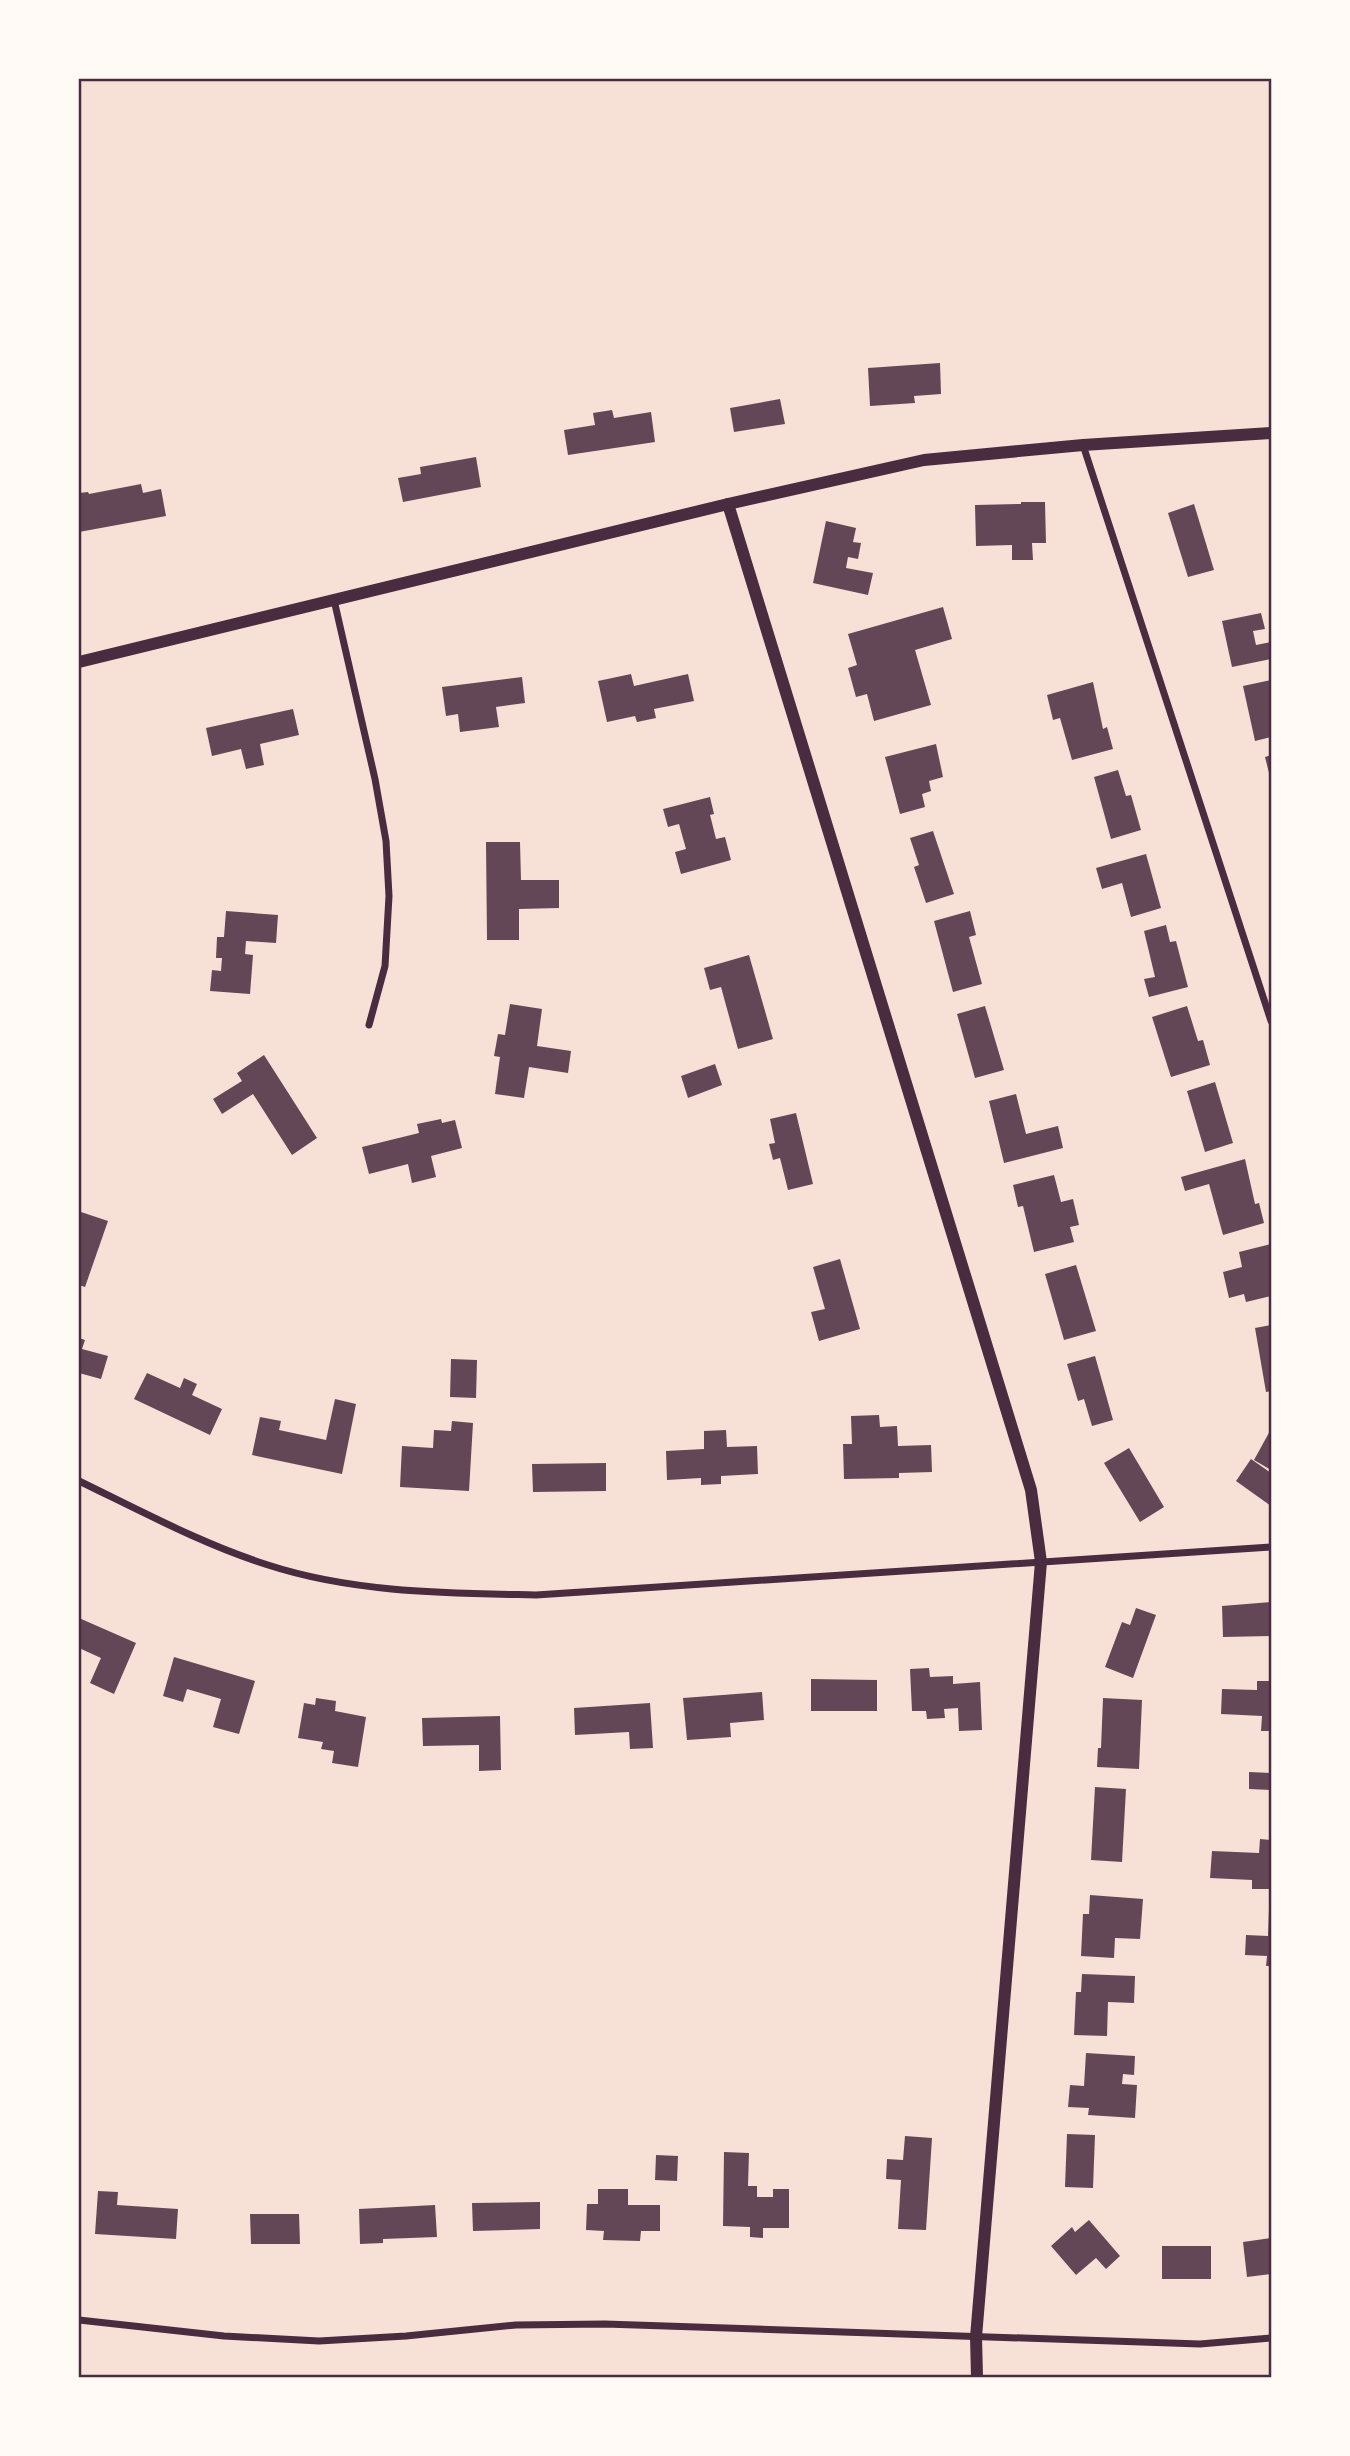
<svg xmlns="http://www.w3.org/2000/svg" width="1350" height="2456" font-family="Roboto,sans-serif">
	<rect width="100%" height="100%" fill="#f7e1d7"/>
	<!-- building -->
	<g fill="#644757">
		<path d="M940 363 941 394 914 396 915 403 870 406 868 368Z"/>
		<path d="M780 399 785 424 734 432 730 408Z"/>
		<path d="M612 410 614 418 651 412 655 442 568 455 564 430 595 425 593 413Z"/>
		<path d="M476 457 481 487 403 502 398 478 421 474 420 467Z"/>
		<path d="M141 484 143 493 161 489 166 516 79 532V493L88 492 89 494Z"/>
		<path d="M1021 502H1045L1046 543H1032L1033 560H1012V545L976 546 975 505 1021 504Z"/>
		<path d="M1194 504 1214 570 1188 577 1168 513Z"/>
		<path d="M826 521 856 528 853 542 861 543 858 559 848 557 846 568 873 573 868 595 813 583Z"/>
		<path d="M943 607 952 639 915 650 931 705 874 721 867 694 856 697 848 668 857 665 848 634Z"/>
		<path d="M1261 613 1265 629 1253 631 1256 645 1271 642V659L1232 667 1222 621Z"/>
		<path d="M631 674 634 686 688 674 694 701 654 709 656 718 637 722 635 716 607 722 598 681Z"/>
		<path d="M522 677 525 703 496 707 499 727 460 732 458 714 446 716 442 687Z"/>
		<path d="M1271 680V737L1255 741 1243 686Z"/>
		<path d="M1093 682 1103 729 1107 727 1113 749 1072 760 1060 718 1053 720 1047 695Z"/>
		<path d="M293 709 299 735 260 744 264 765 246 769 241 749 212 756 206 728Z"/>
		<path d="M936 744 943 777 929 781 931 791 922 794 925 807 900 814 885 757Z"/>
		<path d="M1271 755V776L1270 777 1265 757Z"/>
		<path d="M1118 770 1126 796 1131 795 1141 830 1111 839 1094 777Z"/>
		<path d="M710 797 714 814 710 815 716 839 725 837 731 860 681 874 675 852 686 849 679 824 668 827 663 809Z"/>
		<path d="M933 831 954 894 926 903 914 867 919 865 910 838Z"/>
		<path d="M486 842H520L521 880H559V908L519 909V940H487Z"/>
		<path d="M1146 854 1161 908 1131 917 1122 883 1102 889 1096 868Z"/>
		<path d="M226 911 278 915 276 943 246 941 245 954 253 955 250 994 210 991 212 970 221 971 222 958H216L217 937H224Z"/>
		<path d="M970 911 976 935 969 937 982 984 953 992 934 921Z"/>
		<path d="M1166 925 1170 942 1176 941 1188 987 1149 997 1144 979 1155 977 1144 931Z"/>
		<path d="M749 955 773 1039 738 1049 721 987 710 990 704 968Z"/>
		<path d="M510 1004 542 1009 537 1046 571 1051 568 1073 529 1067 524 1098 495 1094 500 1057 494 1056 498 1034 505 1035Z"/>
		<path d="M985 1006 1004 1070 975 1078 957 1014Z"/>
		<path d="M1187 1006 1198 1041 1203 1040 1210 1065 1171 1077 1152 1017Z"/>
		<path d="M264 1055 317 1138 292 1155 253 1094 222 1114 213 1099 242 1081 237 1073Z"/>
		<path d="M715 1064 722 1085 688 1098 681 1076Z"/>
		<path d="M1215 1082 1233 1143 1205 1152 1187 1091Z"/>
		<path d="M1016 1094 1026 1134 1058 1126 1063 1148 1004 1163 989 1101Z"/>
		<path d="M796 1113 813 1184 788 1190 780 1158 773 1160 769 1144 775 1143 770 1119Z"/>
		<path d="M441 1119 442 1123 455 1120 462 1148 431 1156 436 1177 412 1183 408 1164 369 1174 362 1147 419 1133 417 1124Z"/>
		<path d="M1245 1159 1255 1204 1259 1203 1264 1223 1223 1235 1209 1184 1185 1191 1181 1177Z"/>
		<path d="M1054 1175 1061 1202 1073 1199 1079 1225 1070 1227 1074 1242 1034 1252 1023 1206 1018 1207 1013 1185Z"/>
		<path d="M81 1212 108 1221 85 1287 79 1285V1218Z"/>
		<path d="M1271 1244V1296L1246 1302 1244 1294 1229 1298 1223 1272 1242 1267 1239 1252Z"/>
		<path d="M840 1259 860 1329 819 1341 811 1312 825 1309 813 1267Z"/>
		<path d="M1076 1265 1096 1331 1064 1340 1045 1274Z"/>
		<path d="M1271 1325V1391L1266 1392 1255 1328Z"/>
		<path d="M79 1338 85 1340 82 1349 108 1356 101 1379 79 1373Z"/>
		<path d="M1095 1356 1113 1420 1092 1426 1084 1399 1078 1401 1067 1364Z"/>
		<path d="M451 1359 477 1360 476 1398 450 1397Z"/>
		<path d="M147 1373 180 1388 184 1378 197 1384 192 1395 222 1409 210 1435 134 1399Z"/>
		<path d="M335 1399 356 1404 342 1474 252 1455 260 1417 281 1421 279 1430 326 1440Z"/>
		<path d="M879 1415 880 1427 897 1426 898 1446 931 1445 932 1472 899 1473V1478L844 1479 843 1444H852L851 1416Z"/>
		<path d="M452 1421 473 1423 469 1491 400 1487 402 1446 433 1448 434 1430 451 1431Z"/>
		<path d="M1271 1429V1470L1254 1460Z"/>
		<path d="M726 1430 727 1447 757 1446 758 1474 721 1476V1484L701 1485V1478L667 1480 666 1451 704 1449V1431Z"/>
		<path d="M1129 1448 1164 1507 1140 1522 1104 1463Z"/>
		<path d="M1251 1459 1271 1473V1506L1236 1481Z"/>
		<path d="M606 1463V1491L533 1492 532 1464Z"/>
		<path d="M1271 1602V1636L1223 1637 1222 1606Z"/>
		<path d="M1136 1608 1156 1615 1133 1678 1105 1667 1122 1622 1130 1625Z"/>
		<path d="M79 1618 136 1643 114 1694 90 1683 101 1658 79 1648Z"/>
		<path d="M174 1657 255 1681 239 1734 213 1727 221 1699 187 1689 183 1702 163 1696Z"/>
		<path d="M929 1668 930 1677 953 1676V1684L980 1682 982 1730 959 1731 958 1708 944 1709 945 1718 927 1719 926 1711H912L910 1669Z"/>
		<path d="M811 1679 877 1680V1711H811Z"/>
		<path d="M1257 1681H1271V1731H1261L1262 1716 1221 1714 1222 1689 1257 1690Z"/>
		<path d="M762 1692 764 1720 730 1723 731 1737 687 1740 683 1698Z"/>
		<path d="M316 1698 336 1701 335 1711 366 1717 358 1767 332 1763 334 1751 321 1749 323 1742 298 1738 304 1703 315 1705Z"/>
		<path d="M1103 1698 1142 1700 1139 1769 1097 1767 1098 1748H1101Z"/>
		<path d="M650 1703 653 1748 630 1749 629 1732 575 1735 574 1708Z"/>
		<path d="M500 1716 501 1770 479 1771V1745L423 1746 422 1718Z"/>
		<path d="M1249 1772 1271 1773V1790L1249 1789Z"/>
		<path d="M1095 1787 1126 1789 1122 1862 1091 1860Z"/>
		<path d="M1260 1839 1271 1840V1889H1252V1880L1210 1878 1212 1851 1259 1853Z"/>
		<path d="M1090 1895 1143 1899 1140 1939 1115 1938 1114 1958 1081 1956 1083 1914H1089Z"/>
		<path d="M1269 1910H1271V1966H1266L1267 1956 1245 1955 1246 1935 1268 1936Z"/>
		<path d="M1082 1974 1135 1976 1134 2003 1108 2002 1107 2036 1074 2035 1076 1992H1081Z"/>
		<path d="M1086 2053 1135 2056 1134 2075 1123 2074 1122 2084 1137 2085 1135 2118 1088 2115 1089 2108 1068 2107 1070 2085 1084 2086Z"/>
		<path d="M1067 2134 1095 2135 1093 2188 1065 2187Z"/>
		<path d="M905 2136 932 2138 926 2230 898 2229 901 2180 886 2179 887 2159 903 2160Z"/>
		<path d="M724 2152 749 2153 748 2186H757V2197H773V2189H789V2228H763V2238L750 2237V2227L723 2226Z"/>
		<path d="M656 2155 678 2156 677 2181 655 2180Z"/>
		<path d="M598 2189H628V2205H660V2231H641L640 2241 603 2240 604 2231 586 2230 587 2204H598Z"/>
		<path d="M98 2191 118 2192 117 2205 178 2209 176 2239 95 2234Z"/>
		<path d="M540 2202V2229L473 2231 472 2203Z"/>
		<path d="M435 2205 437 2237 383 2239V2243L360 2244 359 2209Z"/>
		<path d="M250 2214H299L300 2244H251Z"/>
		<path d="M1089 2220 1120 2256 1106 2269 1096 2258 1076 2275 1051 2246 1072 2227 1075 2232Z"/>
		<path d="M1271 2238V2274L1247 2277 1243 2242Z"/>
		<rect x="1162" y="2246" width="49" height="33"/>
	</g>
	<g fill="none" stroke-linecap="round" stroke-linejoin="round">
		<!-- minor -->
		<g stroke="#4a2c40" stroke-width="7">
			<path d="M1083 445 1271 1021"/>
			<path d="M334 600 375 779 386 841 389 896 385 966 369 1025"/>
			<path d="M79 1481C141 1511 202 1544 268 1565 354 1593 447 1593 536 1595L1271 1547"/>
			<path d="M79 2320 224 2336 319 2341 406 2336 516 2325 605 2324 1200 2344 1271 2338"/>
		</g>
		<!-- tertiary -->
		<g stroke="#4a2c40" stroke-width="12">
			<path d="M728 504 1031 1490 1041 1562 976 2337 977 2377"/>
			<path d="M79 662 728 504 924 460 1083 445 1271 433"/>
		</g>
	</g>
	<!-- border -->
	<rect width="1350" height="2456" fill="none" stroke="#fffaf5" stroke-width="161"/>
	<rect x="80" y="80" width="1190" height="2296" fill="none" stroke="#4a2c40" stroke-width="2.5"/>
</svg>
